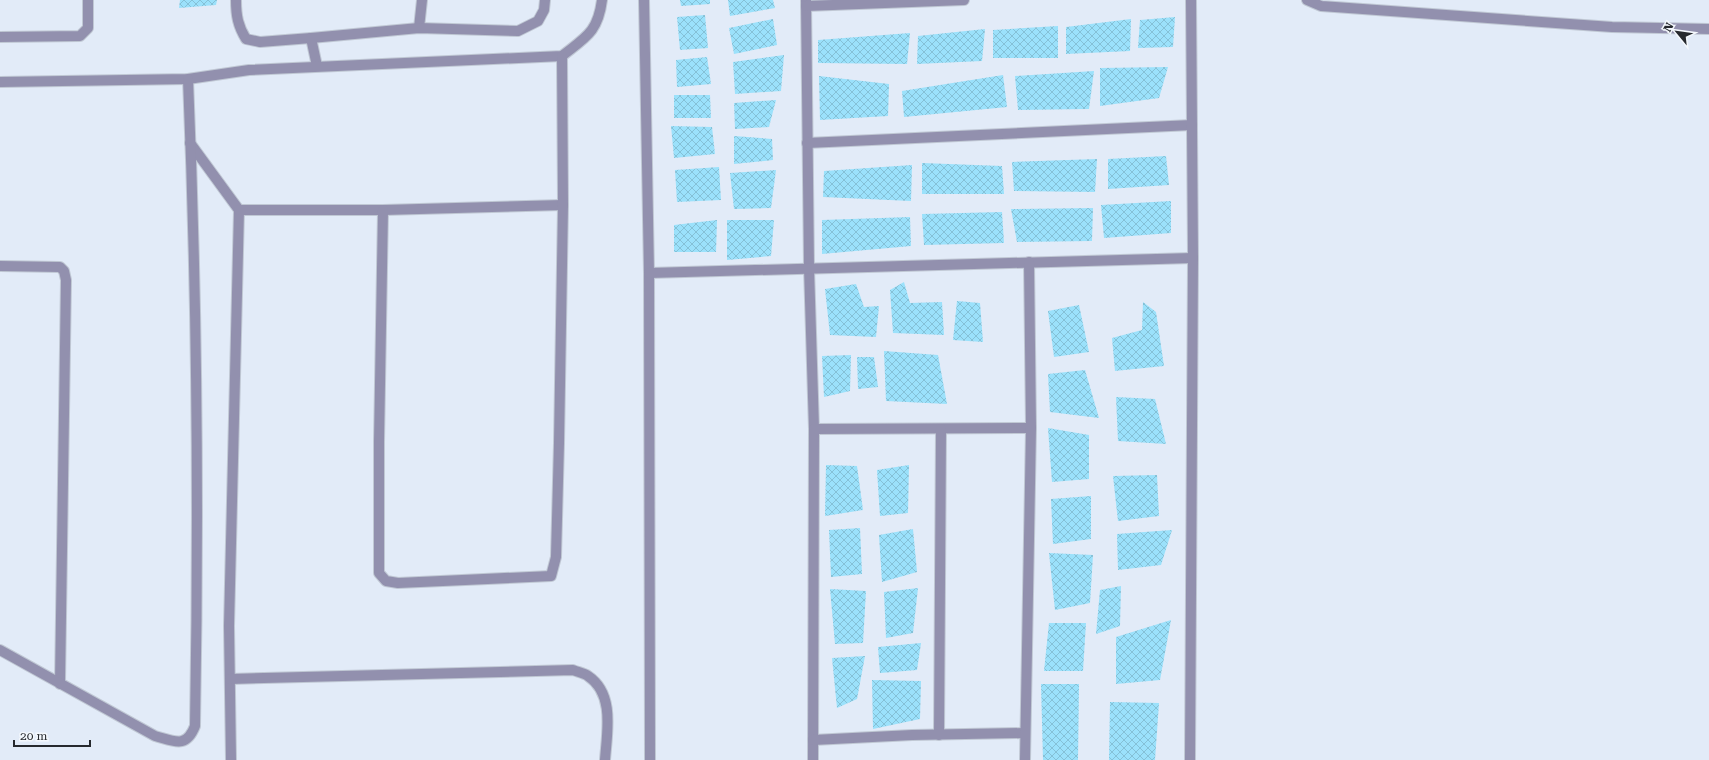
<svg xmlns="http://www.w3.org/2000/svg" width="1709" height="760" font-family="'Roboto Serif',serif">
	<defs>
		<pattern id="building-cross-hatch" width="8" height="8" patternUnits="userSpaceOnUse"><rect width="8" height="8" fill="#9be1fb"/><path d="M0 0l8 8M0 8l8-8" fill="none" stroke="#85c1d7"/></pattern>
	</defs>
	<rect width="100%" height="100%" fill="#e2ebf8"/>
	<!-- building -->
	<g fill="url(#building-cross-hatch)">
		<path d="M180 0H217L216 5 179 8Z"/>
		<path d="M680 0H710V4L681 6Z"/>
		<path d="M728 0H773L775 8 730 16Z"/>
		<path d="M705 15 708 48 680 50 677 17Z"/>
		<path d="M1175 17 1173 47 1138 48 1140 20Z"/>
		<path d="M773 19 777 45 734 54 729 28Z"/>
		<path d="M1131 19 1130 51 1066 54V27Z"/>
		<path d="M1058 26V58H993V30Z"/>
		<path d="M985 29 982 61 917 64 918 36Z"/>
		<path d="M910 33 907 64 818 63V40Z"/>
		<path d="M784 55 781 91 735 94 733 62Z"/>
		<path d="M707 57 711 84 677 87 676 60Z"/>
		<path d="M1168 67 1159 98 1100 106V68Z"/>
		<path d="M1094 71 1089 109 1018 110 1015 76Z"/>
		<path d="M1003 75 1007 107 904 117 902 91Z"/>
		<path d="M819 76 889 84 888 116 820 120Z"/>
		<path d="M674 95H710L711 118H674Z"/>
		<path d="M776 100 769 127 735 129 734 103Z"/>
		<path d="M671 126 712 127 715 154 674 158Z"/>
		<path d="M734 136 772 139 773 160 734 164Z"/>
		<path d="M1166 156 1169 185 1108 189V159Z"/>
		<path d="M1097 159 1095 192 1014 191 1012 162Z"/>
		<path d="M922 163 1002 166 1004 194H922Z"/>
		<path d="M912 165 911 201 823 197 824 171Z"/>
		<path d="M719 167 721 200 677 202 675 170Z"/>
		<path d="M776 170 771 208 734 209 730 173Z"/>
		<path d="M1171 201V233L1104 238 1101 205Z"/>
		<path d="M1093 208 1092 241 1017 242 1011 209Z"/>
		<path d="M1002 212 1004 243 924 245 922 214Z"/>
		<path d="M910 217 911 246 822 254V220Z"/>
		<path d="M717 220 716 252H674V225Z"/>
		<path d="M727 220H774L771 256 727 260Z"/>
		<path d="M904 282 910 303 942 302 944 335 893 333 890 290Z"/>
		<path d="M856 284 864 307 879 306 876 337 830 335 825 289Z"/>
		<path d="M957 301 980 303 983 342 953 340Z"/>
		<path d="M1143 302 1156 312 1164 366 1115 371 1112 338 1142 330Z"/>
		<path d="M1079 305 1089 352 1054 357 1048 311Z"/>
		<path d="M884 351 938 355 947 404 886 401Z"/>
		<path d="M851 355 850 391 824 397 822 356Z"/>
		<path d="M857 357H874L878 387 858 389Z"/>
		<path d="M1085 370 1099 418 1050 412 1048 374Z"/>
		<path d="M1116 397 1155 399 1166 444 1118 441Z"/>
		<path d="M1048 428 1089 435V479L1052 482Z"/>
		<path d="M826 465 857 466 863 510 825 516Z"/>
		<path d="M909 465 908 513 880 516 877 470Z"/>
		<path d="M1157 475 1159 516 1118 521 1113 476Z"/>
		<path d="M1091 496V539L1053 544 1051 499Z"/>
		<path d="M860 528 862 574 831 577 829 530Z"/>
		<path d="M913 529 917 572 882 582 879 535Z"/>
		<path d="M1172 530 1161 565 1118 570 1117 534Z"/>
		<path d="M1049 553 1093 555 1090 603 1055 610Z"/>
		<path d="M1121 586 1120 626 1096 634 1100 590Z"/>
		<path d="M918 588 913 633 886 638 884 592Z"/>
		<path d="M830 589 866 591 863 643 835 644Z"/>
		<path d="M1171 620 1160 680 1116 684V637Z"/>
		<path d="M1049 623H1086L1083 671H1044Z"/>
		<path d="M921 643 917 670 880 673 878 647Z"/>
		<path d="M865 656 857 699 837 708 832 658Z"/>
		<path d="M872 680 921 681 920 719 873 729Z"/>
		<path d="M1041 684H1079L1078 760H1043Z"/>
		<path d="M1110 702 1159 703 1155 760H1109Z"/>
	</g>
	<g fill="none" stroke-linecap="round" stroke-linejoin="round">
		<!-- minor casing -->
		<g stroke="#c0c8d4" stroke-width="12">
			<g id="minor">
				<path d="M236 0C236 16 238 26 246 39L260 42 311 38"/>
				<path d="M644 0 649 273 650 760"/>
				<path d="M806 0 809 268 814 429 813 760"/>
				<path d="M1307 0 1321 6 1612 27 1709 29"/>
				<path d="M806 6 964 0"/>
				<path d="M419 28 422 0"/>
				<path d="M0 37 80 36 88 28V0"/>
				<path d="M317 66 311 38 419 28 518 31 538 21 544 10 545 0"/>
				<path d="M0 82 188 79 249 70 562 56C586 37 598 32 602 0"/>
				<path d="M190 143 239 210 229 626 231 760"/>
				<path d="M807 143 1192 125"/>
				<path d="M239 210H383L563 205"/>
				<path d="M383 210 379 442V573L386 581 398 583 551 576 556 557 559 443 563 205 562 56"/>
				<path d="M0 266 60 267 64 271 66 280 60 684"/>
				<path d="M649 273 1193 258"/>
				<path d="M814 429 1031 428"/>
				<path d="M0 650 155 736C174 741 186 749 195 726 199 510 197 295 188 79"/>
				<path d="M230 679 573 670C577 672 584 673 588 676 615 694 607 732 605 760"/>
				<path d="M939 735 941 429"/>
				<path d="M813 740 912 735 1024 733"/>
				<path d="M1025 760 1031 428 1029 262"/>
				<path d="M1190 760 1193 258 1191 0"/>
			</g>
		</g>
		<!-- minor -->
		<use href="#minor" stroke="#9290ae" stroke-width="10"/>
	</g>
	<!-- north arrow -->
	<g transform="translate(1677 32) rotate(299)" stroke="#f4f8fd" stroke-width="3" paint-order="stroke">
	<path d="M0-3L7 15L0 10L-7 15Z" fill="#26292e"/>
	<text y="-6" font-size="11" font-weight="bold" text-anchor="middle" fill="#26292e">N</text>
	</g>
	<!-- scale -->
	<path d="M14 740v6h76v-6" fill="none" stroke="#26292e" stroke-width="2"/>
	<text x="20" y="740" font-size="12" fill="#26292e" stroke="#f4f8fd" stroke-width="3" paint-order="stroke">20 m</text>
</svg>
